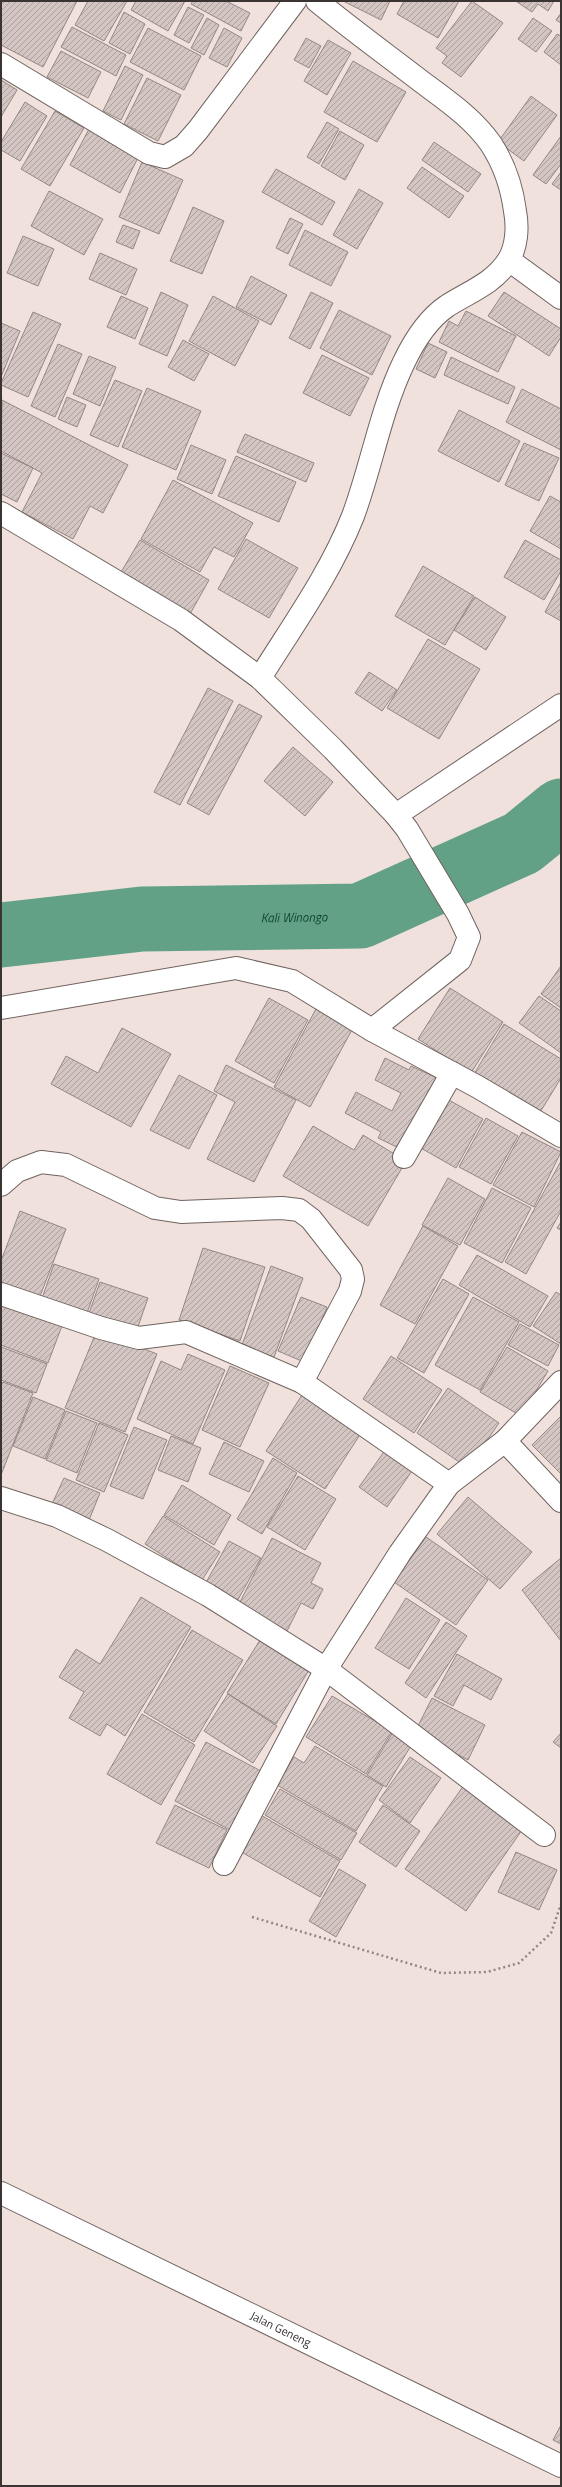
<svg xmlns="http://www.w3.org/2000/svg" width="562" height="2487" font-family="'Titillium Web',sans-serif">
	<defs>
		<pattern id="building-hatch" width="6" height="6" patternUnits="userSpaceOnUse"><rect width="6" height="6" fill="#d3c5c1"/><path d="M-1 1l2-2M0 6l6-6M5 7l2-2" fill="none" stroke="#aca19d"/></pattern>
	</defs>
	<rect width="100%" height="100%" fill="#f0e1dd"/>
	<g fill="none" stroke-linecap="round" stroke-linejoin="round">
		<!-- river -->
		<path stroke="#62a186" stroke-width="65" id="s1" d="M1 935 142 919 360 916 522 843 561 811"/>
	</g>
	<!-- building -->
	<g fill="url(#building-hatch)" stroke="#958884">
		<path d="M1 1H77L43 67 1 45Z"/>
		<path d="M88 1H127L104 41 75 25Z"/>
		<path d="M136 1H185L168 31 131 10Z"/>
		<path d="M193 1H226L250 13 241 31 191 4Z"/>
		<path d="M343 1H390L381 20Z"/>
		<path d="M404 1H459L438 38 397 14Z"/>
		<path d="M472 1 503 23 461 77 442 63 447 56 436 48Z"/>
		<path d="M554 1 548 11 538 4 532 12 517 2Z"/>
		<path d="M188 7 204 15 189 43 174 35Z"/>
		<path d="M124 12 145 24 130 54 109 43Z"/>
		<path d="M561 13V23L556 20Z"/>
		<path d="M207 18 219 25 204 55 191 48Z"/>
		<path d="M533 18 552 31 536 52 518 39Z"/>
		<path d="M72 27 126 55 116 76 61 47Z"/>
		<path d="M148 28 201 56 184 90 130 62Z"/>
		<path d="M224 28 242 38 227 67 209 58Z"/>
		<path d="M557 34 561 36V65L544 52Z"/>
		<path d="M306 38 321 46 309 68 294 60Z"/>
		<path d="M328 40 351 53 327 95 304 81Z"/>
		<path d="M61 51 101 72 88 98 47 77Z"/>
		<path d="M353 61 406 92 377 142 324 112Z"/>
		<path d="M125 66 143 75 121 120 103 111Z"/>
		<path d="M147 78 181 95 158 141 124 124Z"/>
		<path d="M1 80 17 90 1 117Z"/>
		<path d="M531 96 557 115 524 161 498 142Z"/>
		<path d="M25 102 47 116 20 161 1 150V142Z"/>
		<path d="M55 111 84 128 50 186 21 169Z"/>
		<path d="M327 122 339 129 319 164 307 157Z"/>
		<path d="M89 129 139 156 120 193 70 165Z"/>
		<path d="M340 131 364 145 345 180 321 166Z"/>
		<path d="M561 136V164L546 184 533 175Z"/>
		<path d="M434 142 481 174 468 192 422 160Z"/>
		<path d="M142 162 183 180 159 234 119 217Z"/>
		<path d="M422 167 464 196 449 218 407 188Z"/>
		<path d="M276 169 335 202 322 225 262 192Z"/>
		<path d="M561 172V190L552 184Z"/>
		<path d="M359 189 383 203 357 249 333 235Z"/>
		<path d="M49 191 103 219 84 255 31 226Z"/>
		<path d="M193 207 224 221 202 274 170 261Z"/>
		<path d="M290 218 303 224 288 254 276 248Z"/>
		<path d="M123 225 140 231 133 249 116 242Z"/>
		<path d="M305 230 348 252 331 286 289 265Z"/>
		<path d="M23 236 54 249 38 286 7 273Z"/>
		<path d="M100 253 137 269 126 295 89 279Z"/>
		<path d="M251 276 287 295 271 325 236 307Z"/>
		<path d="M161 292 188 305 167 356 139 344Z"/>
		<path d="M311 292 333 303 310 349 289 338Z"/>
		<path d="M504 292 561 329V337L549 356 488 316Z"/>
		<path d="M121 296 148 308 135 339 107 327Z"/>
		<path d="M213 296 259 321 235 366 189 341Z"/>
		<path d="M339 310 391 336 372 375 320 348Z"/>
		<path d="M466 311 516 336 498 372 439 342 449 321 458 326Z"/>
		<path d="M33 312 61 324 28 397 1 385V383Z"/>
		<path d="M1 323 20 331 1 377Z"/>
		<path d="M183 340 209 354 194 381 168 367Z"/>
		<path d="M428 343 447 352 435 378 416 369Z"/>
		<path d="M58 344 82 354 55 417 31 406Z"/>
		<path d="M322 355 369 378 350 416 303 393Z"/>
		<path d="M89 356 116 367 100 406 73 394Z"/>
		<path d="M451 357 515 387 508 404 444 375Z"/>
		<path d="M115 380 142 391 118 447 90 435Z"/>
		<path d="M147 388 201 411 176 470 122 447Z"/>
		<path d="M522 389 561 409V450L506 422Z"/>
		<path d="M67 397 86 405 77 427 58 419Z"/>
		<path d="M2 400 128 465 103 513 90 506 73 539 22 512 42 473 1 451Z"/>
		<path d="M459 410 520 441 499 482 438 451Z"/>
		<path d="M245 434 314 463 306 482 237 452Z"/>
		<path d="M524 443 559 458 539 501 505 485Z"/>
		<path d="M191 445 226 460 212 494 177 479Z"/>
		<path d="M1 453 33 468 17 502 1 494Z"/>
		<path d="M236 456 296 482 279 522 218 496Z"/>
		<path d="M173 480 253 523 234 557 214 547 200 572 141 539Z"/>
		<path d="M550 496 561 502V549L530 531Z"/>
		<path d="M246 539 298 568 269 618 218 589Z"/>
		<path d="M140 540 209 580 190 614 120 574Z"/>
		<path d="M525 540 561 560V571L544 600 504 577Z"/>
		<path d="M423 566 474 596 445 645 395 616Z"/>
		<path d="M561 582V621L545 612Z"/>
		<path d="M475 597 506 617 486 650 454 630Z"/>
		<path d="M428 639 480 669 439 739 387 708Z"/>
		<path d="M369 672 397 690 382 711 355 693Z"/>
		<path d="M208 688 233 701 180 805 154 792Z"/>
		<path d="M239 704 262 716 209 815 187 803Z"/>
		<path d="M293 747 333 782 305 816 264 781Z"/>
		<path d="M561 966V1008L541 994Z"/>
		<path d="M450 988 503 1022 471 1073 418 1039Z"/>
		<path d="M539 996 561 1011V1053L519 1023Z"/>
		<path d="M269 998 308 1020 274 1083 235 1061Z"/>
		<path d="M317 1007 353 1028 310 1107 274 1087Z"/>
		<path d="M504 1024 561 1059V1078L539 1114 474 1074Z"/>
		<path d="M122 1028 171 1054 131 1127 51 1084 66 1056 98 1073Z"/>
		<path d="M385 1058 409 1070 411 1066 439 1079 403 1150 378 1138 381 1132 345 1113 356 1092 392 1111 401 1093 375 1080Z"/>
		<path d="M226 1065 296 1100 254 1182 207 1159 235 1102 214 1091Z"/>
		<path d="M179 1075 217 1095 189 1149 150 1130Z"/>
		<path d="M447 1099 483 1119 456 1168 419 1147Z"/>
		<path d="M486 1118 518 1136 491 1184 459 1167Z"/>
		<path d="M313 1126 354 1150 363 1135 406 1161 368 1226 283 1176Z"/>
		<path d="M522 1132 561 1152 534 1207 493 1185Z"/>
		<path d="M561 1161V1211L526 1274 505 1262Z"/>
		<path d="M448 1178 485 1199 460 1245 422 1225Z"/>
		<path d="M492 1188 531 1208 502 1263 464 1243Z"/>
		<path d="M20 1211 66 1229 37 1304 1 1290V1261Z"/>
		<path d="M561 1222V1230L557 1228Z"/>
		<path d="M423 1226 458 1246 415 1324 380 1305Z"/>
		<path d="M203 1248 265 1267 240 1341 179 1320Z"/>
		<path d="M477 1255 548 1296 530 1327 459 1285Z"/>
		<path d="M54 1264 99 1279 85 1319 40 1304Z"/>
		<path d="M271 1266 303 1278 274 1357 242 1345Z"/>
		<path d="M443 1279 469 1294 424 1373 397 1358Z"/>
		<path d="M100 1282 148 1298 135 1335 87 1319Z"/>
		<path d="M556 1292 561 1295V1344L533 1326Z"/>
		<path d="M301 1297 327 1307 304 1362 278 1351Z"/>
		<path d="M473 1297 519 1322 480 1390 435 1365Z"/>
		<path d="M1 1299 63 1323 48 1363 1 1345Z"/>
		<path d="M520 1324 559 1345 548 1366 508 1345Z"/>
		<path d="M97 1330 157 1354 125 1432 65 1408Z"/>
		<path d="M1 1347 47 1364 36 1393 1 1380Z"/>
		<path d="M507 1347 548 1371 521 1416 480 1392Z"/>
		<path d="M188 1354 225 1370 193 1444 137 1419 161 1361 181 1370Z"/>
		<path d="M391 1356 442 1390 414 1433 363 1399Z"/>
		<path d="M230 1366 269 1383 240 1447 202 1430Z"/>
		<path d="M3 1382 33 1393 1 1475V1386Z"/>
		<path d="M448 1388 499 1423 468 1468 417 1433Z"/>
		<path d="M302 1395 361 1433 325 1489 266 1451Z"/>
		<path d="M33 1397 65 1410 45 1459 13 1446Z"/>
		<path d="M66 1411 97 1423 77 1473 46 1460Z"/>
		<path d="M561 1416V1474L532 1445Z"/>
		<path d="M99 1423 128 1435 104 1492 76 1480Z"/>
		<path d="M134 1427 167 1440 143 1499 110 1486Z"/>
		<path d="M171 1436 201 1448 188 1482 158 1470Z"/>
		<path d="M224 1442 264 1461 249 1492 209 1474Z"/>
		<path d="M386 1449 414 1468 387 1507 359 1487Z"/>
		<path d="M273 1458 297 1473 262 1534 237 1519Z"/>
		<path d="M298 1476 336 1499 305 1550 267 1527Z"/>
		<path d="M64 1478 100 1493 89 1520 52 1504Z"/>
		<path d="M182 1485 231 1515 214 1545 164 1515Z"/>
		<path d="M468 1497 532 1552 500 1589 437 1534Z"/>
		<path d="M163 1516 220 1552 202 1580 145 1544Z"/>
		<path d="M426 1537 488 1580 456 1625 394 1582Z"/>
		<path d="M272 1538 321 1563 311 1583 323 1589 313 1609 301 1603 287 1631 238 1606Z"/>
		<path d="M229 1541 261 1558 235 1605 203 1588Z"/>
		<path d="M561 1558V1641L522 1590Z"/>
		<path d="M141 1597 191 1627 125 1736 107 1724 100 1736 69 1718 84 1692 59 1677 76 1649 100 1664Z"/>
		<path d="M406 1598 440 1620 409 1669 375 1648Z"/>
		<path d="M446 1622 467 1636 426 1698 405 1683Z"/>
		<path d="M192 1630 243 1660 194 1742 144 1712Z"/>
		<path d="M260 1640 309 1670 276 1724 227 1693Z"/>
		<path d="M457 1654 502 1679 491 1700 464 1685 453 1706 434 1696Z"/>
		<path d="M228 1694 277 1726 253 1763 204 1731Z"/>
		<path d="M332 1696 392 1731 366 1774 306 1737Z"/>
		<path d="M432 1698 485 1725 468 1760 415 1732Z"/>
		<path d="M142 1714 195 1745 161 1805 107 1774Z"/>
		<path d="M393 1732 412 1744 386 1787 367 1775Z"/>
		<path d="M561 1733V1748L553 1742Z"/>
		<path d="M206 1742 261 1771 230 1830 175 1801Z"/>
		<path d="M315 1746 383 1786 356 1831 277 1785 294 1757 304 1763Z"/>
		<path d="M410 1757 441 1778 410 1823 379 1800Z"/>
		<path d="M464 1785 524 1827 466 1911 405 1869Z"/>
		<path d="M280 1789 357 1833 341 1860 265 1815Z"/>
		<path d="M175 1805 227 1830 209 1868 156 1843Z"/>
		<path d="M383 1805 420 1831 396 1867 359 1842Z"/>
		<path d="M259 1814 340 1861 320 1897 238 1850Z"/>
		<path d="M516 1852 557 1870 539 1910 498 1892Z"/>
		<path d="M339 1869 366 1885 336 1937 309 1921Z"/>
		<path d="M561 2425V2444L553 2440Z"/>
	</g>
	<g fill="none" stroke-linecap="round" stroke-linejoin="round">
		<!-- minor casing -->
		<g stroke="#70635f" stroke-width="24">
			<g id="minor">
				<path d="M1 64 149 153 165 157 184 146 198 130 295 1"/>
				<path d="M509 260 561 298"/>
				<path d="M1 513 181 620 260 678 333 749 396 815 407 829 458 914 469 937 460 960 372 1030 292 981 236 968 1 1008"/>
				<path d="M260 678C293 625 330 574 353 516 372 465 380 412 404 362 414 341 428 319 447 306 469 292 494 283 508 261 517 247 518 227 515 211 512 188 504 164 491 144 473 118 446 100 422 82 387 55 351 29 317 1"/>
				<path d="M396 815 561 705"/>
				<path d="M372 1030 478 1087 561 1136"/>
				<path d="M404 1157 452 1073"/>
				<path d="M1 1185 17 1171 41 1162 66 1165 155 1208 181 1212 282 1208 299 1210 311 1219 351 1270 353 1279 350 1291 302 1382"/>
				<path d="M1 1294 101 1328 139 1338 186 1332 302 1382 449 1484"/>
				<path d="M505 1441 561 1501"/>
				<path d="M1 1498 57 1516 107 1540 208 1595 326 1669 400 1553 449 1484 505 1441 561 1382"/>
				<path d="M224 1864 326 1669 544 1835"/>
				<path id="s2" d="M1 2193 561 2466"/>
			</g>
		</g>
		<!-- path -->
		<path stroke="#908684" stroke-width="2.5" stroke-dasharray="2 3" stroke-linecap="butt" d="M252 1917 441 1973 487 1972 519 1963 551 1933 561 1904"/>
		<!-- minor -->
		<use href="#minor" stroke="#fff" stroke-width="22"/>
	</g>
	<g text-anchor="middle" stroke-width="4" stroke-linejoin="round" paint-order="stroke">
		<!-- street labels -->
		<g font-size="12" fill="#3a3533" stroke="#feefea">
			<text dy="4" stroke="none"><textPath href="#s2" startOffset="311">Jalan Geneng</textPath></text>
		</g>
		<!-- water labels -->
		<g font-size="13" font-style="italic" fill="#144834" stroke="#feefea">
			<text dy="5" stroke="none"><textPath href="#s1" startOffset="294">Kali Winongo</textPath></text>
		</g>
	</g>
	<!-- border -->
	<rect width="562" height="2487" fill="none" stroke="#3a3533" stroke-width="4"/>
</svg>
